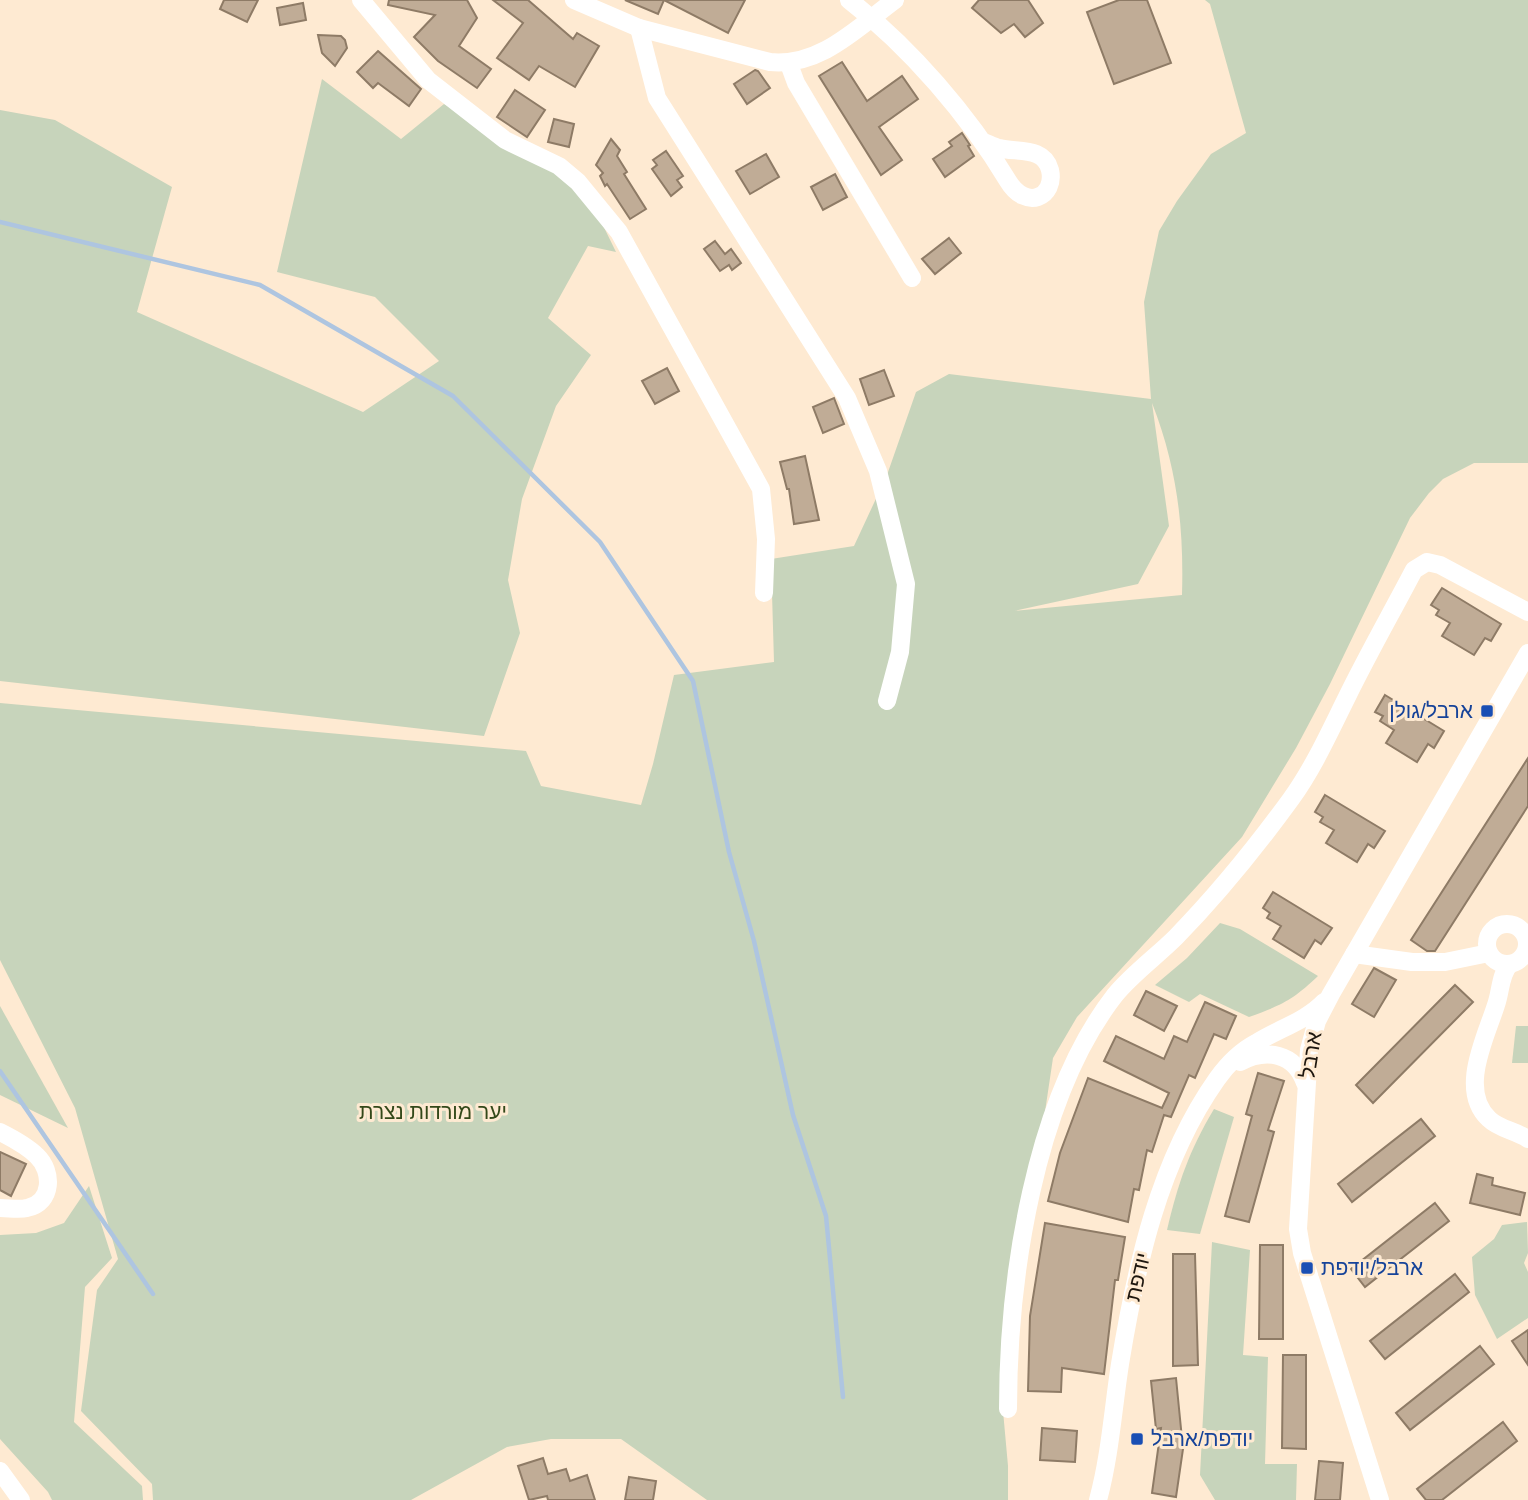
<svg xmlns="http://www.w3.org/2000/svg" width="1528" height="1500" font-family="Arial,'Noto Sans Hebrew',sans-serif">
	<rect width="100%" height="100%" fill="#feead2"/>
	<!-- green -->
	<g fill="#c7d4bb" fill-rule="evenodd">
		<path d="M1205 0H1528V463H1474L1443 479 1429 493 1410 518 1330 684 1296 748 1242 837 1077 1017 1053 1058 1002 1400 1008 1466V1500H707L621 1439H551L507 1447 411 1500H153L152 1484 81 1411 97 1290 118 1259 75 1108 0 960V703L526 751 541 786 641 805 653 764 674 675 774 662 771 559 854 546 887 475 916 392 949 374 1151 399 1144 302 1159 231 1177 201 1211 154 1246 133 1210 4ZM1152 403C1177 467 1184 526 1182 595L1014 611 1138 584 1169 526Z"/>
		<path d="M322 79 401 139 444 104 576 170 616 252 588 246 548 318 591 355 556 406 522 499 508 580 520 633 484 736 0 681V110L55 120 172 187 137 312 363 412 439 361 375 297 277 272Z"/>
		<path d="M1220 923 1240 929 1318 976C1293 1000 1282 1005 1249 1017L1200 994 1189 1002 1155 985 1187 958Z"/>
		<path d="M0 1006 68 1128 0 1095Z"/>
		<path d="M1516 1026H1528V1063H1512Z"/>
		<path d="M1214 1109 1234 1117 1200 1234 1167 1230C1178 1183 1189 1151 1214 1109Z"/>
		<path d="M89 1186 112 1258 85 1287 74 1422 142 1486 143 1500H52L48 1492 0 1439V1235L36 1233 64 1223Z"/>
		<path d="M1527 1222 1528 1253 1524 1263 1528 1272V1318L1497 1339 1475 1295 1472 1257 1494 1239 1502 1225Z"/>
		<path d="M1212 1242 1250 1250 1243 1355 1268 1357 1265 1464H1297L1296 1500H1215L1200 1475Z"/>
	</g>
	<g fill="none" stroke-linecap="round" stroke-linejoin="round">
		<!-- stream -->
		<g stroke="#aec5e0" stroke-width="4.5">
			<path d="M0 222 260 285 453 396 600 542 693 681 729 852 754 941 793 1115 826 1216 843 1397"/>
			<path d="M0 1071 153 1294"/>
		</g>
	</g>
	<!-- building -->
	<g fill="#c0ac96" stroke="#8e7b66" stroke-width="2">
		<path d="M224 0H258L247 22 220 9Z"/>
		<path d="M389 0H467L477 18 459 46 491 69 477 88 438 61 414 37 435 15 388 5Z"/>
		<path d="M493 0H528L573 39 577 33 599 46 575 87 539 66 529 80 497 58 523 23Z"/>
		<path d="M625 0H664L658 14Z"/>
		<path d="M664 0H745L728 33Z"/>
		<path d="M979 0H1028L1043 23 1025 37 1014 24 1001 33 972 8Z"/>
		<path d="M1119 0H1147L1171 63 1114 84 1087 12Z"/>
		<path d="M303 3 306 20 280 25 277 8Z"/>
		<path d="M318 35 341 36 345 40 347 48 335 66 322 53Z"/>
		<path d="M378 51 421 89 409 106 378 83 373 88 357 72Z"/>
		<path d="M842 62 867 101 902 76 918 99 879 127 902 160 881 175 819 76Z"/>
		<path d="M755 70 758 71 770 88 747 104 734 84Z"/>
		<path d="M515 90 545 110 527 137 497 117Z"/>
		<path d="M554 119 574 124 569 147 548 142Z"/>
		<path d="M962 133 970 145 968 146 974 156 945 177 933 159 952 146 949 142Z"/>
		<path d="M611 139 620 150 617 156 627 172 624 174 646 209 630 219 607 184 605 186 600 176 603 173 596 165Z"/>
		<path d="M666 151 683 176 677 180 682 187 671 196 652 169 657 165 653 160Z"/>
		<path d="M766 154 779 177 750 194 736 171Z"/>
		<path d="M835 174 847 197 823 210 811 187Z"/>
		<path d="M949 238 961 253 935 274 922 259Z"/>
		<path d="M715 241 725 254 731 249 741 263 732 270 729 265 720 271 704 249Z"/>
		<path d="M667 368 679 391 655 404 642 381Z"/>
		<path d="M884 370 894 396 869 405 860 379Z"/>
		<path d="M834 398 844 424 823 433 813 407Z"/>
		<path d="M805 456 819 520 794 524 789 489H787L780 462Z"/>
		<path d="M1442 588 1501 624 1491 641 1485 638 1474 655 1442 636 1450 623 1436 615 1439 610 1431 605Z"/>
		<path d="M1385 695 1444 731 1434 748 1428 744 1417 762 1386 743 1394 730 1380 721 1383 716 1375 712Z"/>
		<path d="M1528 758V806L1435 951H1427L1411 940Z"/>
		<path d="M1325 795 1385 831 1374 848 1368 844 1357 862 1326 843 1334 830 1320 822 1323 817 1315 812Z"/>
		<path d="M1273 892 1332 928 1321 944 1315 940 1304 958 1273 939 1281 926 1267 918 1270 913 1263 908Z"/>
		<path d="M1374 968 1396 980 1374 1017 1352 1004Z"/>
		<path d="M1455 985 1473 1002 1373 1103 1356 1085Z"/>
		<path d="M1146 991 1177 1006 1164 1031 1134 1015Z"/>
		<path d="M1205 1002 1236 1016 1226 1039 1214 1034 1195 1078 1189 1075 1171 1117 1164 1115 1152 1152 1147 1150 1139 1190 1134 1189 1128 1222 1048 1201 1060 1153 1088 1078 1162 1108 1169 1093 1104 1061 1116 1036 1164 1059 1174 1036 1187 1042Z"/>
		<path d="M1258 1073 1284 1081 1268 1130 1274 1132 1249 1222 1225 1216 1252 1116 1246 1114Z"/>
		<path d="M1421 1119 1435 1136 1352 1202 1338 1184Z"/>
		<path d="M0 1152 26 1164 11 1196 0 1190Z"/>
		<path d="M1477 1174 1493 1178 1492 1185 1525 1193 1520 1215 1470 1203Z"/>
		<path d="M1435 1203 1449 1221 1365 1287 1351 1269Z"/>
		<path d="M1045 1223 1125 1237 1118 1280H1115L1104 1374 1062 1368 1061 1392 1028 1391 1030 1316Z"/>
		<path d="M1260 1245H1283V1339H1259Z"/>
		<path d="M1173 1254H1195L1198 1365 1173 1366Z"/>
		<path d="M1455 1274 1469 1292 1385 1359 1370 1341Z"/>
		<path d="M1528 1330V1365L1512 1341Z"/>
		<path d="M1480 1346 1494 1364 1410 1430 1396 1413Z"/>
		<path d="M1283 1355H1306V1449L1282 1448Z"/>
		<path d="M1176 1378 1183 1449 1176 1497 1152 1493 1161 1428 1156 1429 1151 1381Z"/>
		<path d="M1503 1422 1517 1441 1442 1500H1426L1417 1489Z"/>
		<path d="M1042 1428 1077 1431 1075 1462 1040 1460Z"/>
		<path d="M543 1458 548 1474 566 1469 570 1481 587 1475 595 1500H548L547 1496 529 1500 518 1466Z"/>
		<path d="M1319 1461 1343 1463 1340 1500H1315Z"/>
		<path d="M629 1477 656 1481 653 1500H625Z"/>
	</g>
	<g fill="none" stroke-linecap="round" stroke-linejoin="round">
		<!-- street -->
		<g stroke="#fff" stroke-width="18">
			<path d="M361 0 428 80 505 140 559 166 578 182 619 232 761 489 766 539 764 593"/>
			<path d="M574 0 639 28 770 62C820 67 857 28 895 0"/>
			<path d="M849 0C910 47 969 116 1008 181 1026 211 1056 197 1050 170 1044 146 1016 153 999 148 994 147 989 144 984 142"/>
			<path d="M639 28 657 98 847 398 878 471 906 584 900 652 887 701"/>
			<path d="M789 64 796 83 912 278"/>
			<circle cx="1507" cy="944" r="20"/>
			<path d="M1354 954 1412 962H1445L1489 953"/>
			<path d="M1510 964C1500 974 1501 991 1496 1005 1486 1037 1458 1090 1489 1119 1499 1129 1516 1131 1528 1139"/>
			<path d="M1240 1062C1266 1048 1295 1053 1305 1083"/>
			<path d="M0 1132C12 1138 27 1146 37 1156 53 1171 53 1203 27 1208 19 1210 9 1208 0 1208"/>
			<path d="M1008 1409C1008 1279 1034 1099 1115 995 1132 974 1157 956 1176 937 1218 894 1256 847 1291 799 1314 767 1330 731 1347 697 1368 654 1392 612 1414 570L1427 562 1440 565 1528 612"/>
			<path d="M0 1471 21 1500"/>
			<path d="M1098 1500C1110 1456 1113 1409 1120 1364 1136 1266 1159 1161 1217 1079 1227 1065 1241 1051 1256 1043 1278 1029 1306 1021 1324 1002"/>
			<path d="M1380 1500 1302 1253 1298 1229 1309 1050 1317 1021 1331 994 1528 653"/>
		</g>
	</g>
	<!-- markers -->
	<g fill="#1a4fb4" stroke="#feead2" stroke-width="2.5">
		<rect x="1480" y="704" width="14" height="14" rx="3.5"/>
		<rect x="1300" y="1261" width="14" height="14" rx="3.5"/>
		<rect x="1130" y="1432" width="14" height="14" rx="3.5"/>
	</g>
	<g text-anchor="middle" stroke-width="6" stroke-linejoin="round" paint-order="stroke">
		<!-- transit labels -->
		<g font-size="21" fill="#164399" stroke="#feead2" text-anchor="start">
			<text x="1473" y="718" text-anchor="end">ארבל/גולן</text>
			<text x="1321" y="1275">ארבל/יודפת</text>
			<text x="1151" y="1446">יודפת/ארבל</text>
		</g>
		<!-- street labels -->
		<g font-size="21" fill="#1d160e" stroke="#feead2">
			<text transform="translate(1311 1055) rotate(-81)" y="7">ארבל</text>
			<text transform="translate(1138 1277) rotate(-77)" y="7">יודפת</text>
		</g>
		<!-- park labels -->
		<g font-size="21" fill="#334819" stroke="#feead2">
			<text x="433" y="1119">יער מורדות נצרת</text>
		</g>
	</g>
</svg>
